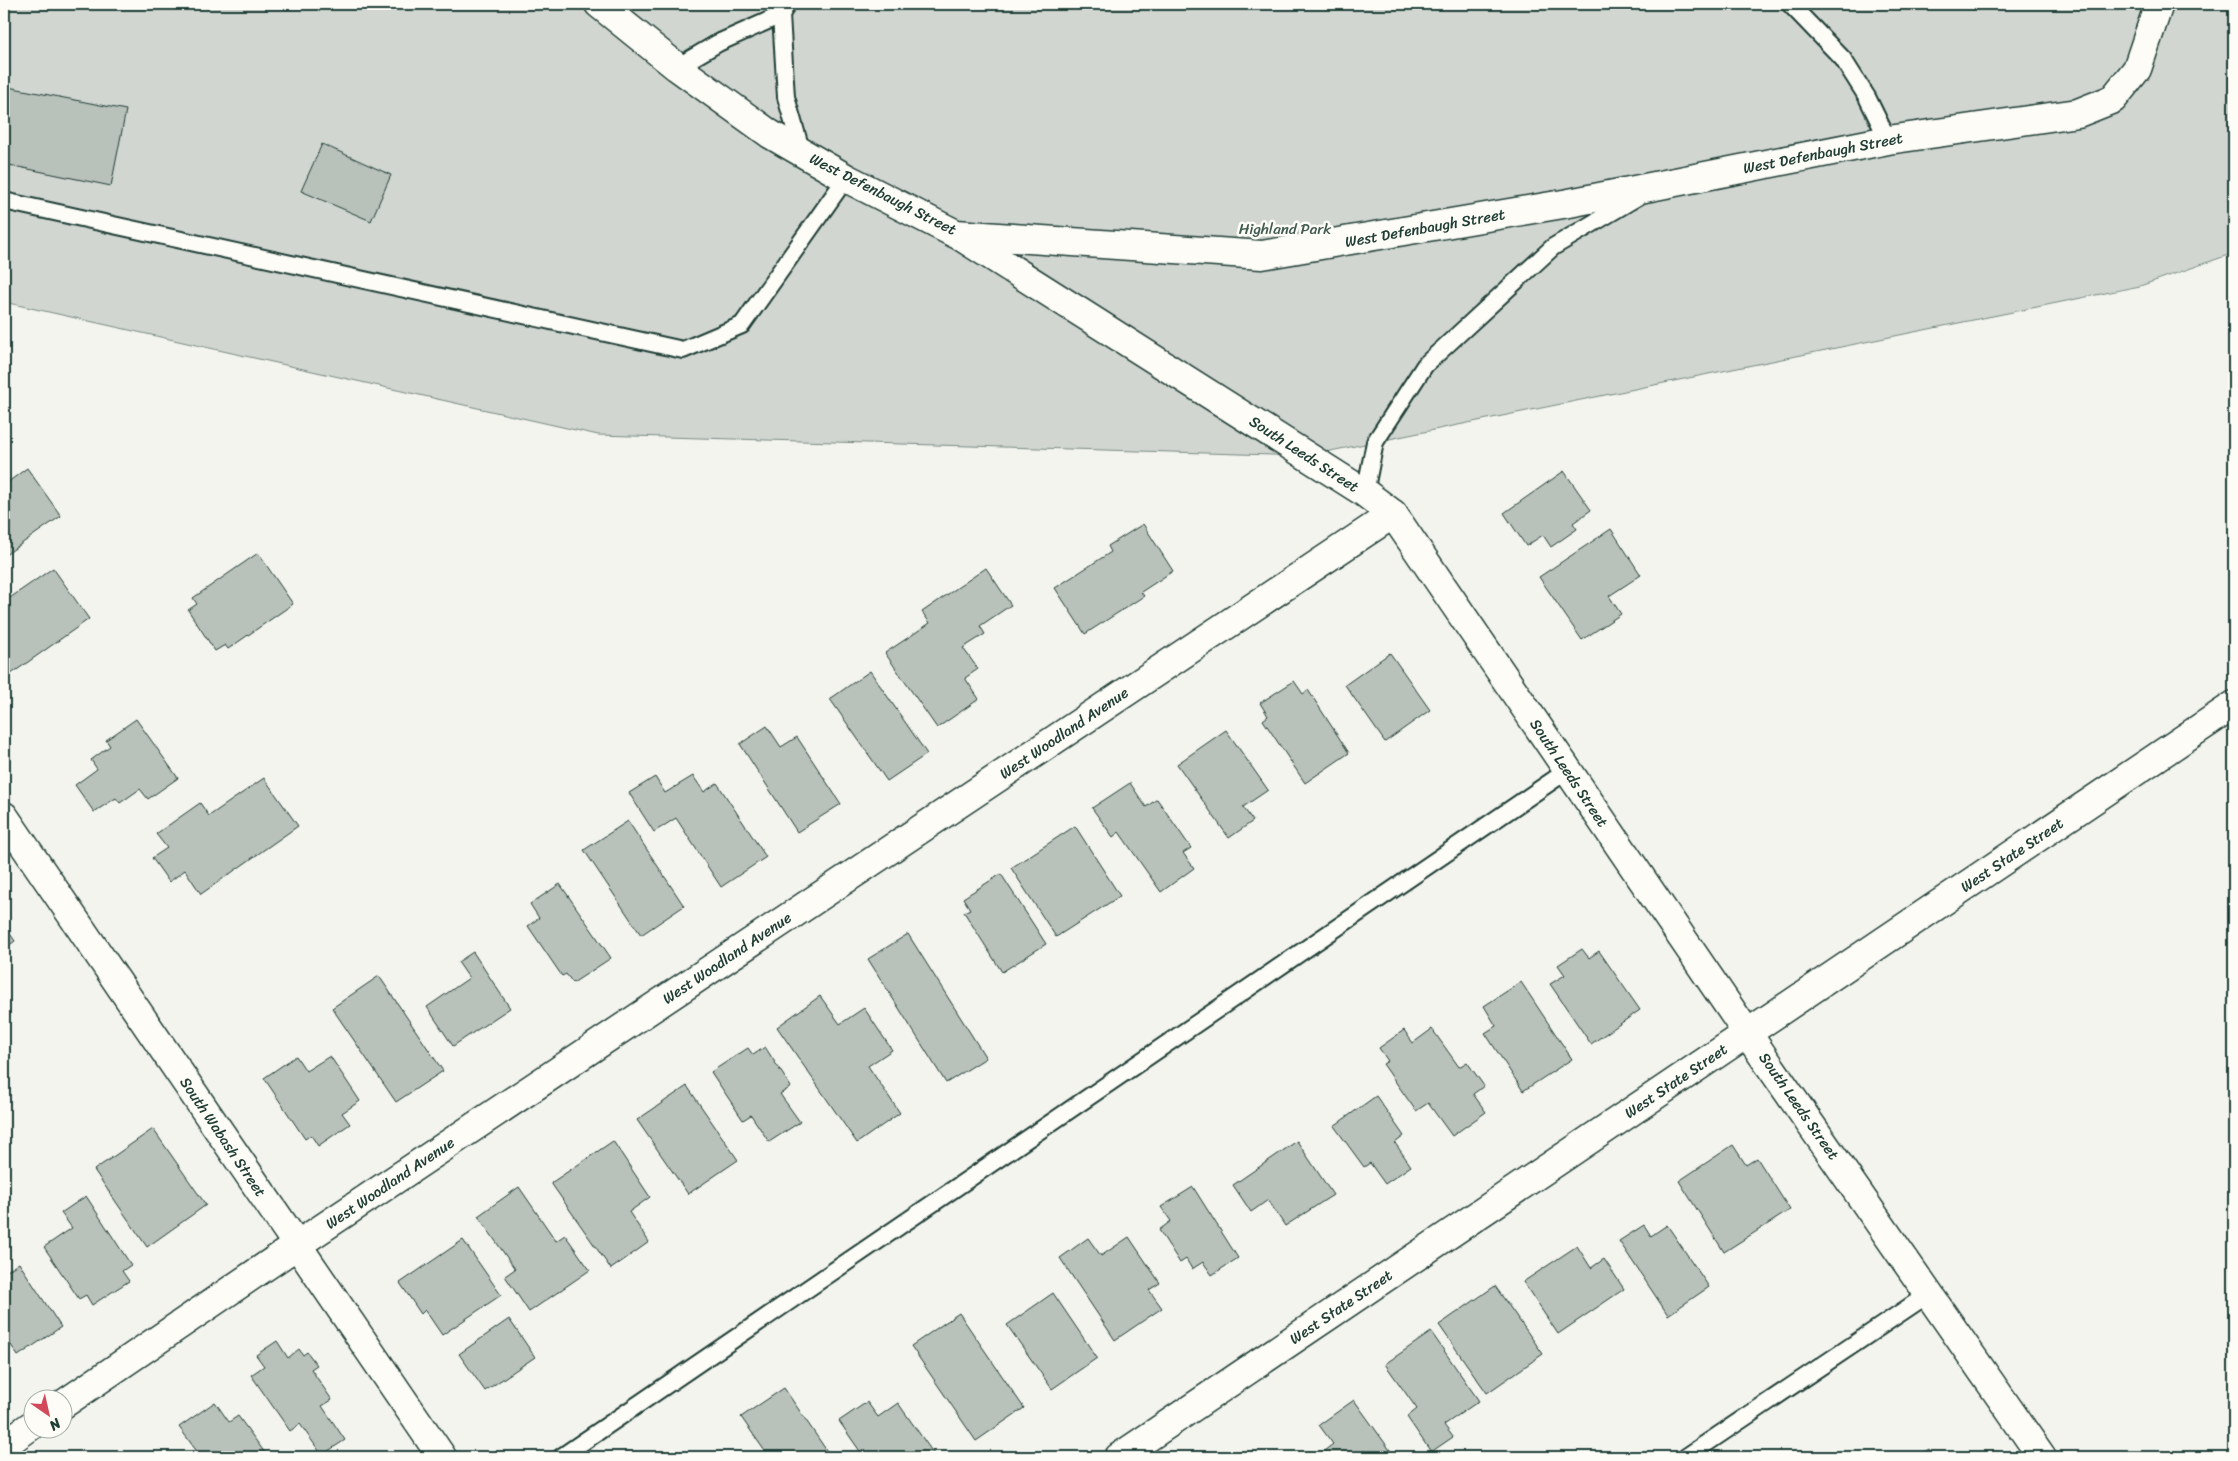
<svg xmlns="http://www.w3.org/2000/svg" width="2238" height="1461" font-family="Sriracha,sans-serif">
	<rect width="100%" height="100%" fill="#f4f4ef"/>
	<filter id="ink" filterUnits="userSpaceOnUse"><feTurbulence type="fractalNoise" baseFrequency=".02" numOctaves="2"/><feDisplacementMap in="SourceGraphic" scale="10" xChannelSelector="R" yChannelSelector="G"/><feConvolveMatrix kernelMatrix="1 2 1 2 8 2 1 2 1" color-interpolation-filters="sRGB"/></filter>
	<g filter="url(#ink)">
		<!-- green -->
		<path fill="#d1d6d1" stroke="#788a82" d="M4 4H2234V253L2140 286 1306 456 598 435 4 302Z"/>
		<!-- building -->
		<g fill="#b9c1bb" stroke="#1f3d34">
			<path d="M8 87 126 110 111 186 4 164V106Z"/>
			<path d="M322 144 391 175 371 221 301 191Z"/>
			<path d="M27 468 61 516 4 556V485Z"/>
			<path d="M1564 471 1591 510 1573 523 1577 529 1551 547 1543 535 1526 546 1504 513Z"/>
			<path d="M1143 524 1173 571 1141 592 1144 596 1085 634 1055 588 1111 552 1108 546Z"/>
			<path d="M1611 529 1641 575 1609 596 1621 614 1582 640 1539 577Z"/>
			<path d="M258 553 293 604 228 649 225 645 215 651 188 610 197 604 193 598Z"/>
			<path d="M53 568 89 619 4 679V602Z"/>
			<path d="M986 568 1011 605 980 626 985 634 963 648 978 669 965 678 979 699 937 728 885 653 930 623 922 612Z"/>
			<path d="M1390 653 1430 710 1385 742 1345 685Z"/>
			<path d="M870 671 927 754 887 781 830 699Z"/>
			<path d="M1294 681 1303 694 1308 690 1349 753 1305 783 1263 720 1268 716 1260 703Z"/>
			<path d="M136 719 178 778 148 799 140 789 120 803 116 798 94 812 75 785 97 769 91 760 110 746 106 740Z"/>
			<path d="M767 726 781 747 797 737 841 804 797 832 740 744Z"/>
			<path d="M1226 730 1268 790 1243 807 1253 821 1229 838 1177 764Z"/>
			<path d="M693 776 704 792 717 783 766 857 721 887 676 818 654 832 629 793 655 777 665 793Z"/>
			<path d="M264 778 298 826 201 894 185 870 169 882 152 858 167 848 156 834 200 803 209 816Z"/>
			<path d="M1130 783 1146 807 1157 799 1191 848 1183 853 1194 868 1161 892 1119 832 1113 837 1092 808Z"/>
			<path d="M628 821 684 906 641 935 584 850Z"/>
			<path d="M1075 826 1120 896 1056 937 1011 868Z"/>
			<path d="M1001 874 1046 944 1002 972 964 912 970 909 963 898Z"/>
			<path d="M560 884 611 958 573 983 566 974 562 976 528 926 539 918 530 904Z"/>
			<path d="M4 925 15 941 4 949Z"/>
			<path d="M908 934 986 1058 946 1083 868 959Z"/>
			<path d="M1582 949 1589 958 1599 951 1640 1010 1591 1044 1550 984 1565 975 1558 965Z"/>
			<path d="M473 952 510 1008 453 1046 427 1007 469 978 458 962Z"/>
			<path d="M379 976 443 1071 396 1102 332 1008Z"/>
			<path d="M1521 982 1572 1059 1523 1091 1485 1033 1496 1026 1484 1006Z"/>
			<path d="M820 996 840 1024 864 1008 892 1050 868 1066 900 1113 857 1143 777 1027Z"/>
			<path d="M1432 1029 1459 1067 1467 1062 1484 1086 1473 1094 1486 1112 1452 1136 1428 1103 1416 1111 1383 1064 1388 1061 1379 1048 1404 1030 1413 1043Z"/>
			<path d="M765 1047 791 1087 780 1094 800 1122 769 1142 751 1115 743 1120 711 1072 748 1048 753 1055Z"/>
			<path d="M296 1056 306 1071 330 1056 360 1101 342 1113 350 1124 318 1146 311 1135 305 1139 264 1078Z"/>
			<path d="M687 1086 738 1160 688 1194 637 1120Z"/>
			<path d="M1376 1096 1404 1136 1395 1143 1411 1166 1385 1184 1370 1163 1364 1167 1334 1126Z"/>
			<path d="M153 1129 206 1205 147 1247 94 1170Z"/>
			<path d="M613 1141 650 1197 629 1212 649 1242 611 1269 551 1183Z"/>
			<path d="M1297 1141 1333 1195 1285 1226 1268 1200 1251 1212 1233 1185Z"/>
			<path d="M1733 1145 1746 1165 1757 1158 1790 1210 1724 1252 1679 1181Z"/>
			<path d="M519 1187 556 1241 565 1235 590 1270 529 1312 505 1276 515 1269 478 1216Z"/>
			<path d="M1193 1187 1238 1258 1212 1275 1203 1262 1192 1269 1186 1259 1180 1263 1159 1230 1171 1221 1161 1207Z"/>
			<path d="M86 1196 131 1265 122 1271 129 1281 92 1305 86 1295 79 1299 44 1247 72 1228 61 1213Z"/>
			<path d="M1644 1225 1651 1236 1667 1225 1709 1287 1668 1315 1619 1241Z"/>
			<path d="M1129 1237 1160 1283 1149 1290 1162 1308 1115 1340 1060 1258 1088 1238 1101 1256Z"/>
			<path d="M463 1240 501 1295 442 1335 425 1310 421 1314 400 1283Z"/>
			<path d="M1577 1246 1591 1268 1604 1259 1624 1289 1558 1334 1523 1282Z"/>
			<path d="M19 1263 61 1327 18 1356 11 1345 6 1349 4 1346V1273Z"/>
			<path d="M1495 1286 1543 1354 1487 1393 1439 1325Z"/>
			<path d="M1053 1293 1097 1358 1052 1389 1007 1325Z"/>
			<path d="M959 1313 1024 1408 976 1441 911 1346Z"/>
			<path d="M509 1319 535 1357 485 1391 459 1354Z"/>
			<path d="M1431 1332 1479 1401 1444 1425 1453 1437 1431 1452 1407 1417 1417 1409 1385 1364Z"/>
			<path d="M277 1341 288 1358 299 1349 303 1355 307 1352 317 1365 311 1369 332 1400 322 1406 345 1440 322 1455 300 1424 290 1431 251 1375 264 1366 256 1355Z"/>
			<path d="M784 1388 831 1457H769L741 1417Z"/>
			<path d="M1354 1400 1395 1457H1322L1320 1454 1333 1444 1319 1425Z"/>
			<path d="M215 1402 229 1422 238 1416 268 1457H201L179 1427Z"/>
			<path d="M867 1402 878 1417 898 1403 936 1457H864L839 1421Z"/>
			<path d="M1929 1449 1934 1457H1916Z"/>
		</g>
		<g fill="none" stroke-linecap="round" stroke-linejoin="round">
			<!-- service casing -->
			<g stroke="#1f3d34" stroke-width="20">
				<g id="service">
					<path d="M787 4 781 15 786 97 802 153"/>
					<path d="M1790 4 1843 59 1867 97 1888 140"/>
					<path d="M677 67 718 43 781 15"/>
					<path d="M4 201 683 350 742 325 846 178"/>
					<path d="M1365 493 1375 442 1425 365 1553 247 1639 196"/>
					<path d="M561 1457 1568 770"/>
					<path d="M1686 1457 1930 1293"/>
				</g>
			</g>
			<!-- minor casing -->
			<g stroke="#1f3d34" stroke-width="31">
				<g id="minor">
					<path d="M599 4 677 67 770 134 846 178 956 234 1262 255 1569 203 1888 140 2078 113 2113 99 2137 69 2159 4"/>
					<path d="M960 236 1365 493 1393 514 1747 1033 2042 1457"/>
					<path d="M4 816 442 1457"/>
					<path d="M62 1405 297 1245 1393 514"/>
					<path d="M4 1445 32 1425"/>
					<path d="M1119 1457 2234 705"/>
				</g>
			</g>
			<!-- service -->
			<use href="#service" stroke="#fdfcf7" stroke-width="16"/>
			<!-- minor -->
			<use href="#minor" stroke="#fdfcf7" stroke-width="28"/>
		</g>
	</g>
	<g text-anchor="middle" stroke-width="5" stroke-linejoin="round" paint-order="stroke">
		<!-- street labels -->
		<g font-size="15" fill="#1f3d34" stroke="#fdfcf7">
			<text transform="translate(1823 153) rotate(-11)" y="5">West Defenbaugh Street</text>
			<text transform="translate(883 194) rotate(27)" y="5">West Defenbaugh Street</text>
			<text transform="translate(1425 228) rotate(-10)" y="5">West Defenbaugh Street</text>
			<text transform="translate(1304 454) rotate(33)" y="5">South Leeds Street</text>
			<text transform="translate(1064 733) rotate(-34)" y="5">West Woodland Avenue</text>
			<text transform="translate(1569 773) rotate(56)" y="5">South Leeds Street</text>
			<text transform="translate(2012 855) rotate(-34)" y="5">West State Street</text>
			<text transform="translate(727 958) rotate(-34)" y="5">West Woodland Avenue</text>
			<text transform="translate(1676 1081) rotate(-34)" y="5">West State Street</text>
			<text transform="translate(1799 1106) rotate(55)" y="5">South Leeds Street</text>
			<text transform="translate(223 1137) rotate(56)" y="5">South Wabash Street</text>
			<text transform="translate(390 1183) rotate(-34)" y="5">West Woodland Avenue</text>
			<text transform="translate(1341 1307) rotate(-34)" y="5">West State Street</text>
		</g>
		<!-- park labels -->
		<g font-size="15" fill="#435c53" stroke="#fdfcf7">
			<text x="1285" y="234">Highland Park</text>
		</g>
	</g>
	<!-- margin -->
	<rect width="2238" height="1461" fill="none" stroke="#fdfcf7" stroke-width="20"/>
	<rect x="10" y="10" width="2218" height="1441" fill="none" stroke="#1f3d34" stroke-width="2" filter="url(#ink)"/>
	<!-- north arrow -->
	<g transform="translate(48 1414) rotate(146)"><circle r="24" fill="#fdfcf7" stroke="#a4b0a9"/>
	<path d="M0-4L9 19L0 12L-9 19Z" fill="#d1495b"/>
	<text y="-8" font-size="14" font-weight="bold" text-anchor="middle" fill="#1f3d34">N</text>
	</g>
</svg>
